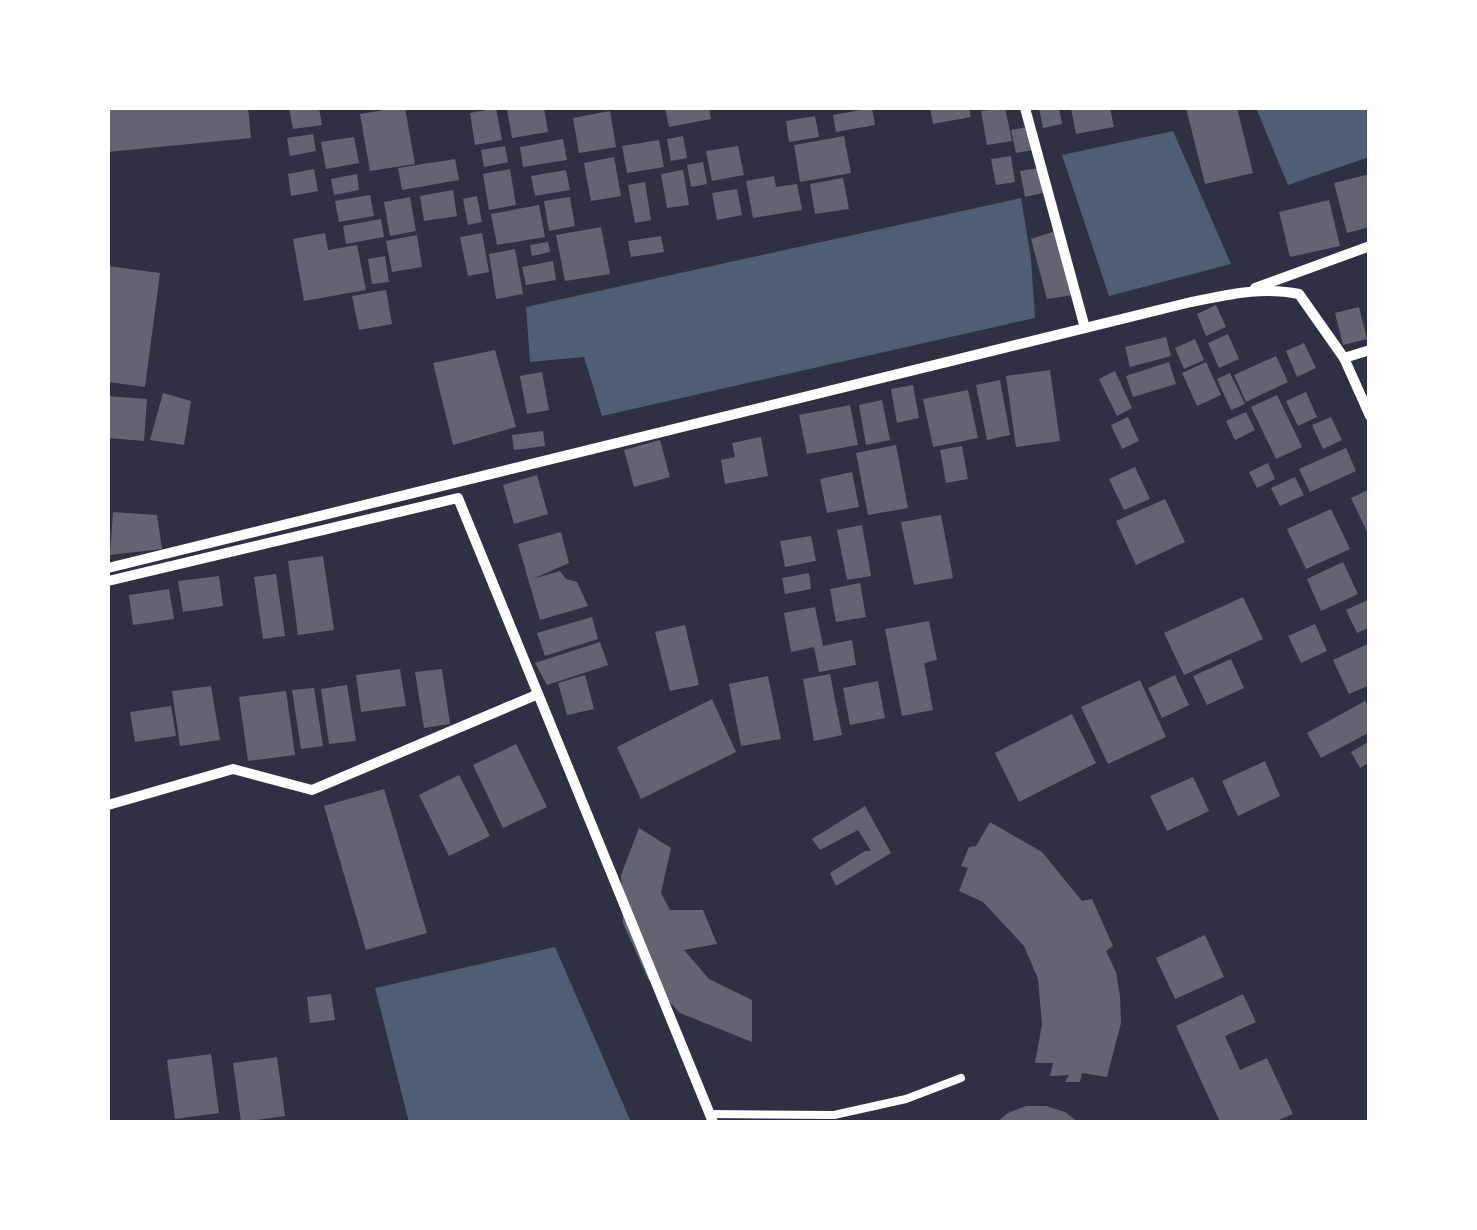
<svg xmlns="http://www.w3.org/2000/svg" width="1477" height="1230" font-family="'Noto Sans',sans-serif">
	<rect width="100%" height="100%" fill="#2d3142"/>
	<!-- water -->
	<g fill="#4f5d75">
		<path d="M1256 108H1369V157L1288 185Z"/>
		<path d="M1173 131 1231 264 1109 296 1062 155Z"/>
		<path d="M1021 198 1031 259 1035 318 602 416 584 357 530 362 526 307Z"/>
		<path d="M555 947 631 1122H409L375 988Z"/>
	</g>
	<!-- building -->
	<g fill="#626471">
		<path d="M108 108H248L251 138 108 152Z"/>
		<path d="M289 108H319L322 125 293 129Z"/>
		<path d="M396 108H405L415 164 370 171 360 114Z"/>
		<path d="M496 108 502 140 475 145 470 113Z"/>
		<path d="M521 108H544L548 132 512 138 507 110Z"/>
		<path d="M665 108H709L711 119 669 127Z"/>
		<path d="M872 108 875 125 836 132 833 115Z"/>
		<path d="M930 108H969L971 117 933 124Z"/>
		<path d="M1005 108 1012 141 987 145 981 111Z"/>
		<path d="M1039 108H1059L1062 124 1043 128Z"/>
		<path d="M1071 108H1110L1114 127 1076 134Z"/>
		<path d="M1186 108H1237L1253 173 1205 184Z"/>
		<path d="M610 111 616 147 579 153 573 118Z"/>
		<path d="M815 116 819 137 789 142 786 121Z"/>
		<path d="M1027 127 1032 150 1016 153 1011 130Z"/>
		<path d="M313 134 316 151 290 156 287 138Z"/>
		<path d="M683 136 687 158 671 161 667 139Z"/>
		<path d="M844 136 851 173 800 182 794 145Z"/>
		<path d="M354 137 359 163 326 169 321 142Z"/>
		<path d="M563 139 567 160 523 167 520 147Z"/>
		<path d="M659 140 664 167 627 173 622 146Z"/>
		<path d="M505 146 508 162 484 167 481 150Z"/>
		<path d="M738 146 744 175 712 181 706 151Z"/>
		<path d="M1011 156 1015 182 996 185 991 159Z"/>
		<path d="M614 157 621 196 591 201 584 163Z"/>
		<path d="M455 159 459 180 402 190 398 168Z"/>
		<path d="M703 162 707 184 691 187 687 165Z"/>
		<path d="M1039 168 1043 193 1025 197 1020 171Z"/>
		<path d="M314 169 318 191 291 196 288 174Z"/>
		<path d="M510 169 516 205 489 210 483 174Z"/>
		<path d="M566 170 570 190 535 196 531 176Z"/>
		<path d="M683 170 689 205 667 208 661 174Z"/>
		<path d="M357 174 359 190 334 195 331 179Z"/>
		<path d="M1370 174V227L1347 233 1334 183Z"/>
		<path d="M774 176 776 187 797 184 802 210 753 218 746 181Z"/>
		<path d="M843 178 849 209 815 214 810 184Z"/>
		<path d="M645 182 651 220 635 223 628 185Z"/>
		<path d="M737 189 742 215 717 220 712 193Z"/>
		<path d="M453 190 457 216 424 221 420 196Z"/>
		<path d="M370 195 374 216 339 222 335 201Z"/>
		<path d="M477 196 482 222 468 225 463 199Z"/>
		<path d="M410 197 416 231 390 236 384 202Z"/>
		<path d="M570 197 575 226 549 231 544 201Z"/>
		<path d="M1329 200 1340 246 1290 257 1279 212Z"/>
		<path d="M539 205 545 237 497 245 491 214Z"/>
		<path d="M381 219 384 237 346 244 343 226Z"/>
		<path d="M601 227 610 274 565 281 556 235Z"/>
		<path d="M1055 231 1073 295 1047 299 1031 239Z"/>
		<path d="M325 233 328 250 357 245 366 290 304 301 293 239Z"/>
		<path d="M482 233 489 272 468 276 460 237Z"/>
		<path d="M417 235 422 267 392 272 386 241Z"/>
		<path d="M661 236 664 252 631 257 628 241Z"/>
		<path d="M548 242 550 252 532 256 530 245Z"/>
		<path d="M515 249 523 294 496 299 489 254Z"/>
		<path d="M385 256 389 282 372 284 368 259Z"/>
		<path d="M553 261 556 280 526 285 522 267Z"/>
		<path d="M108 266 160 273 145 387 108 382Z"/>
		<path d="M386 290 392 324 359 330 352 296Z"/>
		<path d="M1216 305 1226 327 1206 336 1197 314Z"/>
		<path d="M1359 307 1367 339 1343 345 1335 313Z"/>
		<path d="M1228 334 1239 359 1219 368 1208 343Z"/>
		<path d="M1166 337 1171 356 1130 367 1125 347Z"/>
		<path d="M1195 339 1204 360 1184 369 1175 348Z"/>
		<path d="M1304 343 1316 368 1297 377 1286 351Z"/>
		<path d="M495 350 516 427 453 445 433 363Z"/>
		<path d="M1276 356 1288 382 1246 402 1234 375Z"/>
		<path d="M1169 362 1176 384 1133 397 1126 376Z"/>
		<path d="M1206 362 1221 395 1197 406 1182 373Z"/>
		<path d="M1050 370 1060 441 1016 447 1006 376Z"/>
		<path d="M1115 371 1132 408 1117 416 1099 379Z"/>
		<path d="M542 372 549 410 527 414 520 376Z"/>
		<path d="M1230 373 1245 404 1231 410 1217 379Z"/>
		<path d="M1000 380 1010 435 987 440 976 385Z"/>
		<path d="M913 385 919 418 897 423 891 389Z"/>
		<path d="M968 390 978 438 933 447 923 399Z"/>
		<path d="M1306 392 1317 417 1298 426 1286 401Z"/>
		<path d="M163 393 191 401 184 445 150 440Z"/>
		<path d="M1277 395 1302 447 1276 459 1251 407Z"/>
		<path d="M108 396 147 399 144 441 108 438Z"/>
		<path d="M882 400 890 440 866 445 859 405Z"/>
		<path d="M850 405 858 445 807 454 799 415Z"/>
		<path d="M1246 412 1255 430 1235 440 1226 421Z"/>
		<path d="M1128 417 1139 441 1122 449 1111 425Z"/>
		<path d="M1331 417 1342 440 1323 449 1312 425Z"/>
		<path d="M543 431 545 446 514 450 512 435Z"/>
		<path d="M761 437 768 476 725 484 721 460 735 457 732 443Z"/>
		<path d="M660 440 670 477 634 487 624 450Z"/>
		<path d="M896 445 908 508 868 515 856 453Z"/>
		<path d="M962 446 968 479 946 483 940 450Z"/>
		<path d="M1346 448 1356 471 1310 492 1299 469Z"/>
		<path d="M1268 463 1275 479 1257 488 1249 472Z"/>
		<path d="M1135 467 1150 499 1124 510 1109 479Z"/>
		<path d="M852 472 859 507 827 513 820 479Z"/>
		<path d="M537 475 548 514 514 524 503 485Z"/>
		<path d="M1295 477 1304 495 1280 506 1271 488Z"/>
		<path d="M1370 489V538L1351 498Z"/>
		<path d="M1165 499 1185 542 1136 565 1116 521Z"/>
		<path d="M1331 509 1350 549 1306 569 1287 529Z"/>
		<path d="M113 512 157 515 162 549 110 555Z"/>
		<path d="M941 515 953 578 914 585 901 522Z"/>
		<path d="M862 525 871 576 847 580 837 530Z"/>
		<path d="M561 532 569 563 532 579 560 571 566 579 577 582 588 606 540 620 518 544Z"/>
		<path d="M811 536 816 561 785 567 780 541Z"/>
		<path d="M323 556 334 630 298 635 288 561Z"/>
		<path d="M1343 562 1358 594 1321 611 1307 579Z"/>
		<path d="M809 573 811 589 785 594 782 578Z"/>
		<path d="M276 574 285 636 263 639 254 577Z"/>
		<path d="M219 576 223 606 183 612 178 581Z"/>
		<path d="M860 583 866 617 836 622 830 589Z"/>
		<path d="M169 589 174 619 133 625 129 595Z"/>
		<path d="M1243 597 1263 639 1184 675 1164 633Z"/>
		<path d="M1370 599V627L1357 633 1346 610Z"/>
		<path d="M815 607 823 646 852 640 856 665 819 672 814 647 791 652 784 613Z"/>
		<path d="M592 617 598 639 545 656 537 633Z"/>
		<path d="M929 621 937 660 924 663 933 710 902 716 885 629Z"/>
		<path d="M1315 624 1327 651 1301 663 1288 636Z"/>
		<path d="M685 625 699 685 670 691 655 632Z"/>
		<path d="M600 642 608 665 547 685 535 663Z"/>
		<path d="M1370 643V685L1349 694 1333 660Z"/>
		<path d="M1231 659 1244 688 1207 705 1193 676Z"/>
		<path d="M400 669 406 706 361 712 356 675Z"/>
		<path d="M442 669 450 724 424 728 415 672Z"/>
		<path d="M830 674 842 735 814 741 803 679Z"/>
		<path d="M585 675 594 709 567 715 558 683Z"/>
		<path d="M1175 675 1189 705 1162 718 1148 688Z"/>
		<path d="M768 676 781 739 741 746 729 684Z"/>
		<path d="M1140 680 1166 737 1108 764 1081 707Z"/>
		<path d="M878 681 885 718 850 725 843 688Z"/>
		<path d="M347 685 356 741 329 744 321 689Z"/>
		<path d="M211 686 220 740 180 746 172 691Z"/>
		<path d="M314 688 323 746 301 749 292 690Z"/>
		<path d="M286 691 295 755 248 761 239 697Z"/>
		<path d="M712 699 736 752 641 799 617 747Z"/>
		<path d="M1365 701 1370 708V732L1321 758 1307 733Z"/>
		<path d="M171 706 176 736 135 742 130 712Z"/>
		<path d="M1072 714 1096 763 1019 802 995 753Z"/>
		<path d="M1370 741V762L1360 768 1351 752Z"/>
		<path d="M516 744 547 807 503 828 473 765Z"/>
		<path d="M1265 761 1280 796 1238 816 1222 781Z"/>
		<path d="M459 775 490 836 449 856 419 795Z"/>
		<path d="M1193 777 1209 811 1167 831 1150 796Z"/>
		<path d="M384 789 427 933 366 950 324 806Z"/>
		<path d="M865 806 891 853 836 886 830 873 865 851H871L858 830 820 850 812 839Z"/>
		<path d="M990 822 1042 852 1082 901 1092 899 1113 946 1106 951 1116 972 1120 996 1121 1023 1107 1077 1082 1073 1080 1082H1065L1069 1075 1050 1076 1053 1063H1035L1042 1024 1038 979 1024 946 983 902 959 891 968 868 961 866 969 847 976 846Z"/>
		<path d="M639 828 671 848 661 893 670 910H703L717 944 684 950 709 979 752 1000V1042L680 1013 648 979 623 923 621 875Z"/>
		<path d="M1205 935 1224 977 1175 999 1156 958Z"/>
		<path d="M331 994 335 1020 310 1023 307 997Z"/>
		<path d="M1243 994 1256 1022 1225 1036 1240 1070 1267 1058 1293 1114 1274 1122H1220L1176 1026Z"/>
		<path d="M211 1054 219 1113 175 1119 167 1060Z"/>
		<path d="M277 1057 285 1116 241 1122 233 1063Z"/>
		<path d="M1026 1106H1046L1065 1112 1078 1122H997L1008 1113Z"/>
	</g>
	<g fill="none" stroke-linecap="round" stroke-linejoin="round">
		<!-- service -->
		<path stroke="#fff" stroke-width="8" d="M710 1114 834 1115 906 1099 961 1078"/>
		<!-- minor -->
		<g stroke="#fff" stroke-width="10">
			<path d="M1025 108 1085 328"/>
			<path d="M1255 288 1370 246"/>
			<path d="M1344 358 1370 350"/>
			<path d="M108 568 1191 302C1227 295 1262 286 1299 294L1344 358 1370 416"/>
			<path d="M108 581 458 498 713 1122"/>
			<path d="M108 805 233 769 312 790 536 695"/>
		</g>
	</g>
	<!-- border -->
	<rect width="1477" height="1230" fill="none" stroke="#ffffff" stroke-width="220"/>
</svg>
